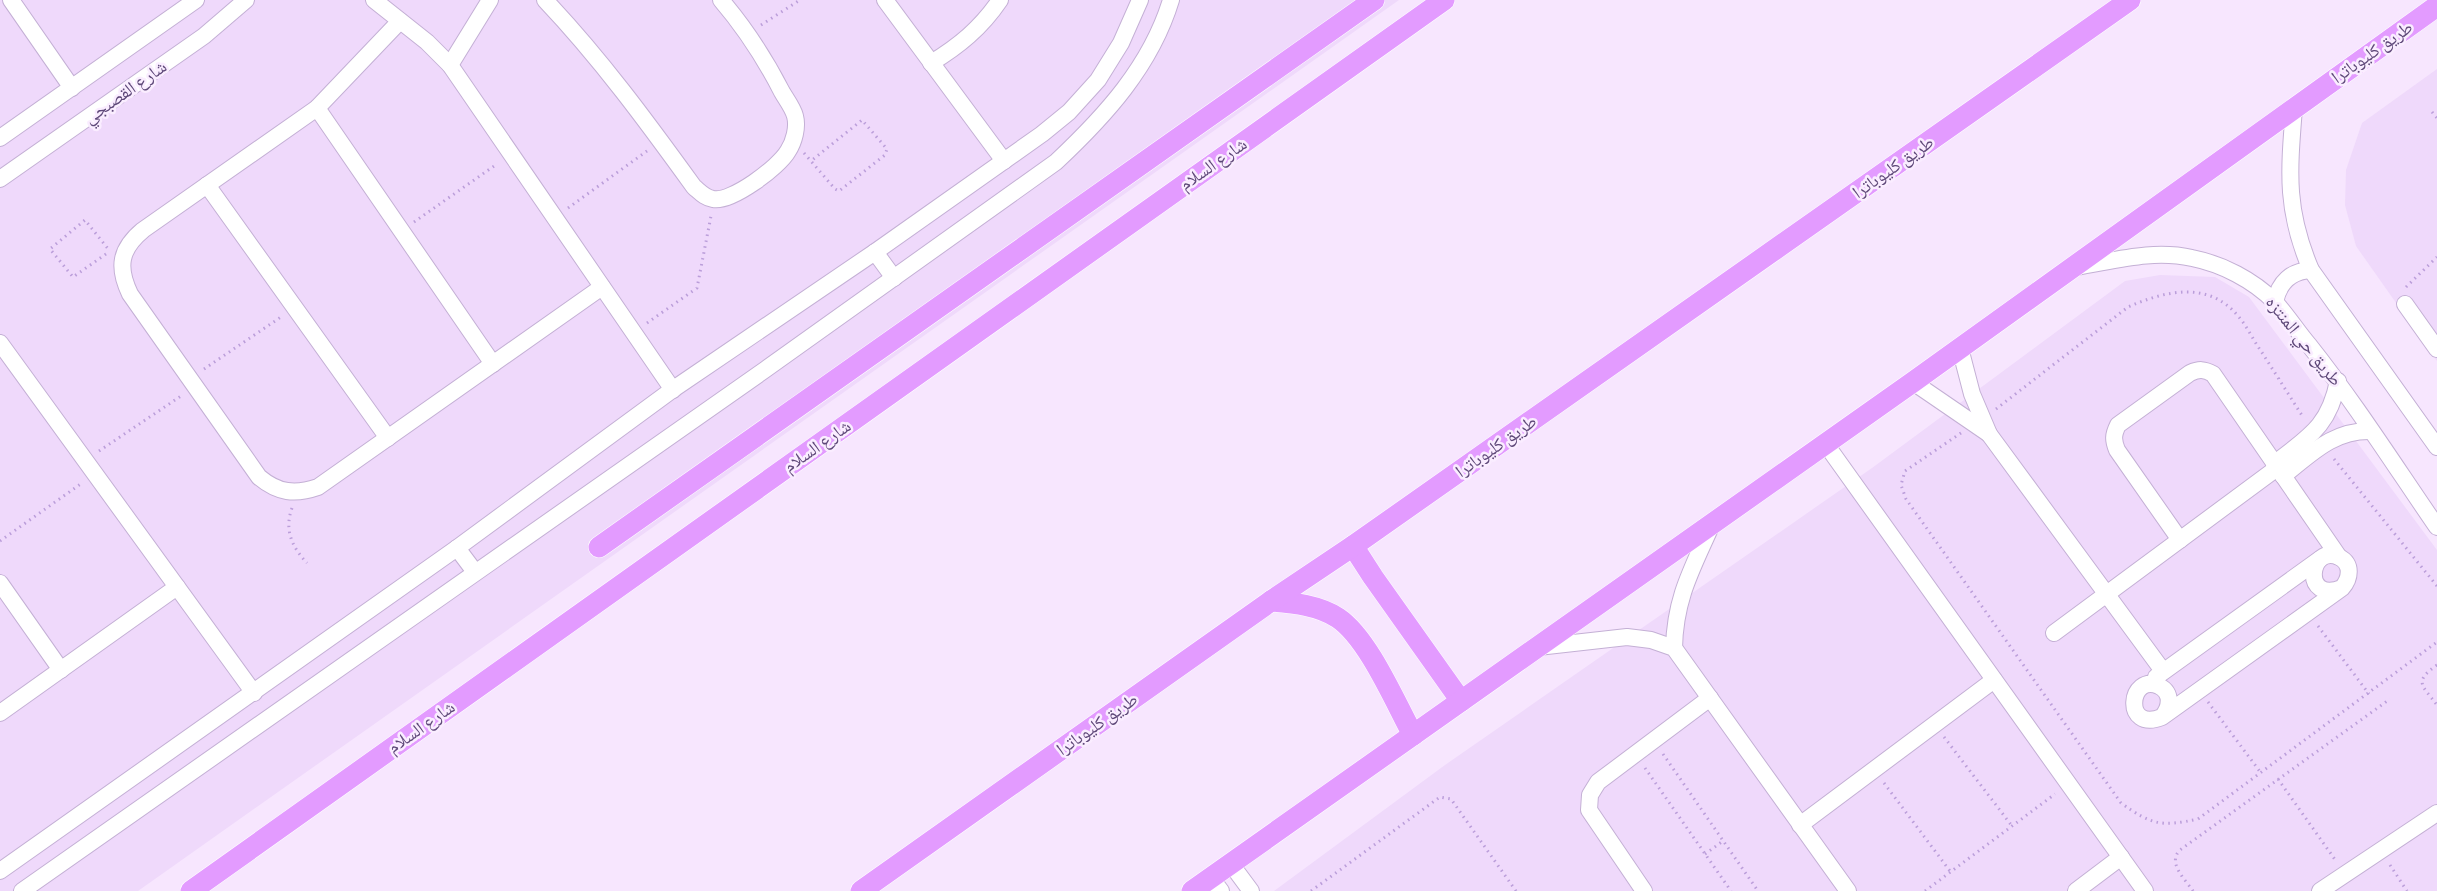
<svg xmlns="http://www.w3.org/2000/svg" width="2437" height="891" font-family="Commissioner,'Noto Naskh Arabic',sans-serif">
	<rect width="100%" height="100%" fill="#f7e6fe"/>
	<!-- residential -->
	<g fill="#efd9fb">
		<path d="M0 0H1399L138 891H0Z"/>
		<path d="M2437 69V361L2356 246 2345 205 2346 170 2362 123Z"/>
		<path d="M2160 275 2215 277 2249 297 2437 550V891H1274L1445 765 1872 468 2125 281Z"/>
	</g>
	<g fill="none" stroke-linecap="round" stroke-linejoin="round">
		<!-- minor casing -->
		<g stroke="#c4b0d5" stroke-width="18">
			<g id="minor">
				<path d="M11 0 72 88"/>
				<path d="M374 0 427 42 450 65 673 390"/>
				<path d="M545 0C600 58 647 122 694 187 700 192 705 198 713 199 731 203 779 167 788 151 794 142 798 127 795 116 793 108 786 99 782 92 765 59 745 28 721 0"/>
				<path d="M885 0 1004 161"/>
				<path d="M400 21 317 108 143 230C120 249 117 267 130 294L259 477C278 493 295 495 318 487L602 287"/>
				<path d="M931 63C959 46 981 28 1000 0"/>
				<path d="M450 65 490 0"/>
				<path d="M317 108 493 364"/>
				<path d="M2294 108C2289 172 2285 209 2311 270L2437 447"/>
				<path d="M0 138 196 0"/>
				<path d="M0 179 204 36 246 0"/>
				<path d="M207 185 388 438"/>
				<path d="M875 252 894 278"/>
				<path d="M2075 267C2114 261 2152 249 2192 258 2222 264 2253 280 2275 302 2287 315 2297 331 2309 345 2355 403 2395 466 2437 527"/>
				<path d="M2275 302C2279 282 2291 271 2311 270"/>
				<path d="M2405 304 2437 349"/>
				<path d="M0 343 254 693"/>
				<path d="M1960 348 1972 394 1989 434 2163 671"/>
				<path d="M1913 382 1989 434"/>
				<path d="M1825 443 2145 891"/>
				<path d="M2274 464C2308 437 2329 427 2338 381"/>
				<path d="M2283 476C2311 454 2333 430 2371 431"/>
				<path d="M2180 540 2117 450C2113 440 2113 435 2118 425L2190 373C2199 369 2204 369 2213 374L2339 557"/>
				<path d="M457 548 475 572"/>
				<path d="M0 583 61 670"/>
				<path d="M2054 633 2277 468"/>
				<path d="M1538 647 1627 637 1651 640 1674 648 1848 891"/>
				<path d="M1674 648C1675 598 1692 569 1712 524"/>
				<path d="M2156 677 2320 559"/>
				<path d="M0 713 177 587"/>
				<path d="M2162 717C2170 708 2173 693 2159 686 2129 672 2122 733 2162 717L2342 588C2350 579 2353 564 2339 557 2309 543 2301 604 2342 588"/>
				<path d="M1800 825 1994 680"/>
				<path d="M1231 864 1251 891"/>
				<path d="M0 871 457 548 672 390 875 252 1042 134 1069 112 1098 80 1121 43 1140 0"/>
				<path d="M1211 878 1221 891"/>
				<path d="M22 891 766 369 1056 162C1105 116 1151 66 1171 0"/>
				<path d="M1644 891 1589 810 1590 795 1598 782 1710 698"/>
				<path d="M2076 891 2121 857"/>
				<path d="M2320 891 2437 813"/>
			</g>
		</g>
		<!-- major casing -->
		<g stroke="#fff" stroke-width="22">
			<g id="major">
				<path d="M1353 546 1373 577 1461 701"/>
				<path d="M599 547 1374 0"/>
				<path d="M1271 601C1293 603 1318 605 1338 618 1368 638 1395 702 1413 735"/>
				<path d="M191 891 1444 0"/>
				<path d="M861 891 1271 601 1353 546 2130 0"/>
				<path d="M1192 891 1913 382 2437 6"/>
			</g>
		</g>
		<!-- path -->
		<g stroke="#bb9eda" stroke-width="3" stroke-dasharray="1.5 4.5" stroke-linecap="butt">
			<path d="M761 25 800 0"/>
			<path d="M2432 112 2437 118"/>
			<path d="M804 153 835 189 839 191 885 155 887 149 862 120 811 161"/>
			<path d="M568 208 647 151"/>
			<path d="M414 222 497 164"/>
			<path d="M106 254 73 277 50 249 85 220 109 250"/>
			<path d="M2406 287 2437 257"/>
			<path d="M647 323 697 288 711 216"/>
			<path d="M204 369 281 317"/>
			<path d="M1996 409 2128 307C2165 291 2208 280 2238 316 2247 326 2253 340 2261 351 2275 373 2289 395 2303 417"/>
			<path d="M1961 433 1905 471 1901 485 1906 499 2121 803C2152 825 2161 827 2198 819L2437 642"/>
			<path d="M99 451 181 396"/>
			<path d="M2334 459 2437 586"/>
			<path d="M292 508C284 530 292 547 307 563"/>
			<path d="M0 541 82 483"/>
			<path d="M2318 626 2369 694"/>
			<path d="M2437 665C2413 682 2422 685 2437 705"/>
			<path d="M2208 702 2261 773"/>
			<path d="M1944 737 2012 826"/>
			<path d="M1663 754 1758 891"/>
			<path d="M1645 768 1731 891"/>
			<path d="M2278 779 2336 861"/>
			<path d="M1884 783 1950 871"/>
			<path d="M1705 854 1723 841"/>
			<path d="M2390 865 2407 891"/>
			<path d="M1311 891 1440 797 1451 799 1516 891"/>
			<path d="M1925 891 2055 794"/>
			<path d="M2193 891C2185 879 2167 863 2180 850L2390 699"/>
		</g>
		<!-- minor -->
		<use href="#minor" stroke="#fff" stroke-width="16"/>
		<!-- major -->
		<use href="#major" stroke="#e39bff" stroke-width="21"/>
	</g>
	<g text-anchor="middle" stroke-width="5" stroke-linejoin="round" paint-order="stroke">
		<!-- street labels -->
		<g font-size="18" fill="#5e4879" stroke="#faedff">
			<text transform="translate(2372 52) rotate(-35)" y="6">طريق كليوباترا</text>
			<text transform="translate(125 92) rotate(-35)" y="6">شارع القصبجي</text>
			<text transform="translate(1213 164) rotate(-35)" y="6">شارع السلام</text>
			<text transform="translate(1893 167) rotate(-35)" y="6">طريق كليوباترا</text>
			<text transform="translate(2304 341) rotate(51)" y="6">طريق حي المنتزه</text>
			<text transform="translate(817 446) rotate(-35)" y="6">شارع السلام</text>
			<text transform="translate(1496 446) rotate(-35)" y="6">طريق كليوباترا</text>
			<text transform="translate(1097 724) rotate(-35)" y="6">طريق كليوباترا</text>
			<text transform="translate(421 727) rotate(-35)" y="6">شارع السلام</text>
		</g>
	</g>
</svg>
